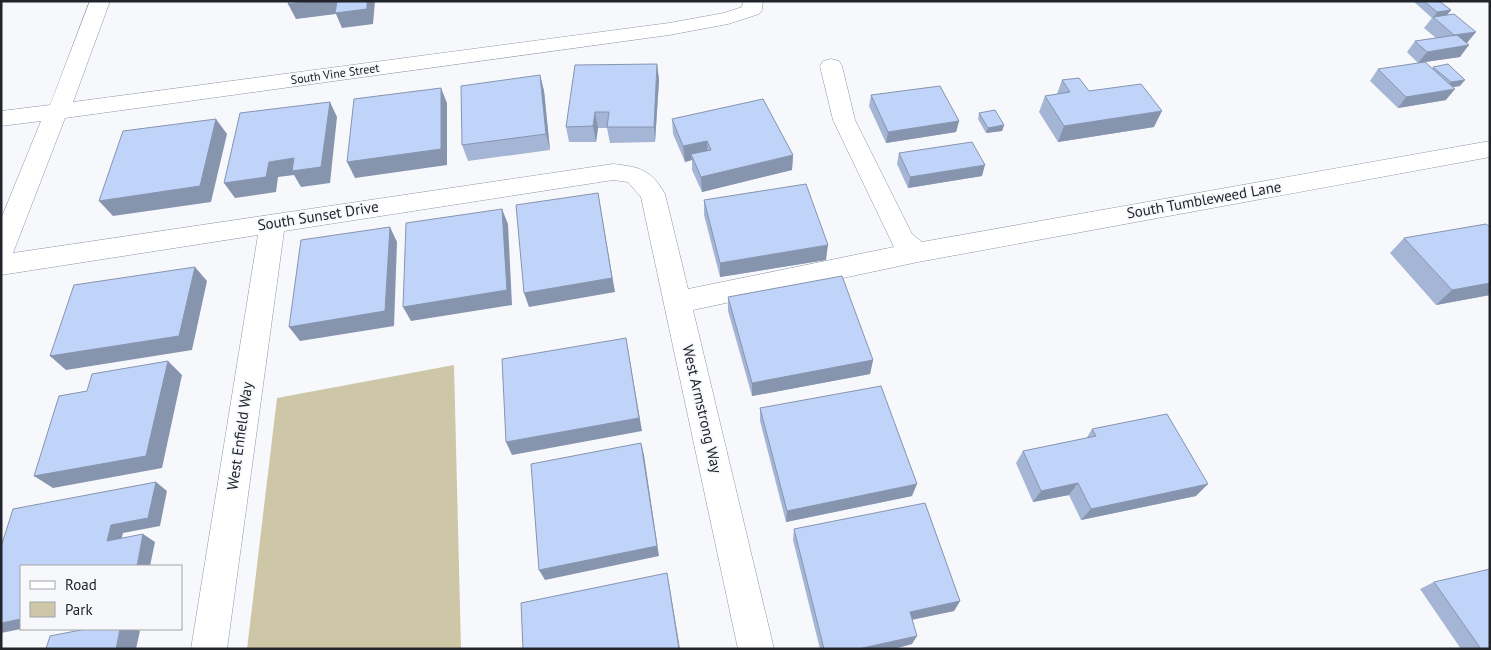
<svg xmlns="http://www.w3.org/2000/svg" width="1491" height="650" font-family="'PT Sans',sans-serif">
	<rect width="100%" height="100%" fill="#f7f8fc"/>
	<!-- green -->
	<path fill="#cdc7a7" d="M454 365 461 649H247L277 398Z"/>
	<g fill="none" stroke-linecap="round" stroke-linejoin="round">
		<!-- minor casing -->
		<g stroke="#8d96a5" stroke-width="1">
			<path id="minor" d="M90 1H110L73 102 669 23 724 13 742 7 743 1H763L762 10 759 14 728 24 669 35 65 118 13 253 613 164C639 167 651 169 665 194L688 289 894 247 833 120 820 66 823 61 831 59 839 61 842 66 855 120 912 234 922 242 1490 141V157L918 262 693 310 774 649H738L641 197 628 182 613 180 284 231 227 649H191L258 235 1 275V219L41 121 1 126V111L50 105Z"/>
		</g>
		<!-- minor -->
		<use href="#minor" fill="#fff" fill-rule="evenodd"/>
	</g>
	<!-- wall -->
	<g fill="#a5b5d6">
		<path d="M1413 1H1439L1451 10 1447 15 1467 43 1460 57 1418 63 1407 52 1415 41 1436 38 1424 28 1432 18Z"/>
		<path d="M657 64 659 80 655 142 610 143 607 128H598L596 142H569L566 127Z"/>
		<path d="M1433 67 1460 86 1452 87 1446 100 1398 108 1370 81 1378 69 1432 68Z"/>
		<path d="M540 75 544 91 550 150 468 161 462 145Z"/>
		<path d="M1062 80 1089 91 1154 127 1058 142 1039 112 1045 96 1057 94Z"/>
		<path d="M871 95 959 121 956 132 886 143 869 106Z"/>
		<path d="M979 113 1004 125 1002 131 986 133 978 119Z"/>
		<path d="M672 119 793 155 792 170 702 192 692 170V160L685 162 673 134Z"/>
		<path d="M899 153 982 176 908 188 897 164Z"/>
		<path d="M704 200 826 260 720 277 704 215Z"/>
		<path d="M1404 238 1490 295 1436 305 1390 253Z"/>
		<path d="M728 297 873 360 870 374 752 396 728 311Z"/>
		<path d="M760 408 912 496 786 522 760 421Z"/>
		<path d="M1092 429 1196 496 1081 520 1069 495 1033 502 1016 463 1023 451 1086 439Z"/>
		<path d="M794 529 960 601 954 611 912 620V644L893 649H820L793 540Z"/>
		<path d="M1434 582 1490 649H1461L1420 589Z"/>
	</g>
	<!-- shaded-wall -->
	<g fill="#8694ae">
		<path d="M309 1H375L373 24 342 28 336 14 296 19 288 4Z"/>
		<path d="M1451 10 1446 16 1433 18 1437 12Z"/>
		<path d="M1476 32 1467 43 1446 46 1454 35Z"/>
		<path d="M1469 45 1460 57 1418 63 1427 52Z"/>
		<path d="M657 64 659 80 655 142 654 127Z"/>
		<path d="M540 75 544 91 550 150 546 134Z"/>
		<path d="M1465 80 1460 86 1446 88 1451 82Z"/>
		<path d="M441 88 447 103V165L355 178 347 162Z"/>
		<path d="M1455 89 1446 100 1398 108 1406 97Z"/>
		<path d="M330 102 337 117 330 183 301 187 294 175 278 177 276 192 235 198 224 183 269 162 294 158Z"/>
		<path d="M1162 111 1154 127 1058 142 1064 126Z"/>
		<path d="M595 112 598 128 596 142 593 126Z"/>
		<path d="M216 119 227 134 211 202 113 216 99 201Z"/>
		<path d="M959 121 956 132 886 143 888 132Z"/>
		<path d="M1004 125 1002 131 986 133 988 128Z"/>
		<path d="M707 141 708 157 691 154 692 160 685 162 683 146Z"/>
		<path d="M793 155 792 170 702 192 701 177Z"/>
		<path d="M985 165 982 176 908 188 910 177Z"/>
		<path d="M598 193 615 292 529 307 524 293Z"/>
		<path d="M502 209 508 224 512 305 411 321 403 307Z"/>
		<path d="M390 227 397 242 394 326 300 341 289 327Z"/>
		<path d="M828 245 826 260 720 277V263Z"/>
		<path d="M195 267 207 281 192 350 66 370 50 356Z"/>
		<path d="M1490 283V295L1436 305 1452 290Z"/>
		<path d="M626 338 642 431 512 455 506 442Z"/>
		<path d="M873 360 870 374 752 396V383Z"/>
		<path d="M168 361 182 375 162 468 53 488 34 476Z"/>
		<path d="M641 443 644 455 659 556 545 580 539 570Z"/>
		<path d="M156 482 167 491 160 526 123 533 119 549 107 541 111 525Z"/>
		<path d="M1078 483 1069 495 1033 502 1041 491Z"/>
		<path d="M917 484 912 496 786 522 787 511Z"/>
		<path d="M1208 484 1196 496 1081 520 1091 509Z"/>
		<path d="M143 534 155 542 150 566H137Z"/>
		<path d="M667 573 669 583 680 649H679Z"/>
		<path d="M960 601 954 611 905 621 910 612Z"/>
		<path d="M21 619V629L1 633V623Z"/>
		<path d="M120 629H136L140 631 136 649H116Z"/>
		<path d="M917 636 912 644 893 649H858Z"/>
	</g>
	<!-- building -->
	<g fill="#c0d3f9" stroke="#8694ae">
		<path d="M289 1H309L288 4Z"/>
		<path d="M337 1H367V9L335 13Z"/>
		<path d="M1424 1H1439L1451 10 1437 12Z"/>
		<path d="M1454 14 1476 32 1454 35 1433 17Z"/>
		<path d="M1457 35 1469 45 1427 52 1415 41Z"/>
		<path d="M1425 62 1455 89 1406 97 1378 69Z"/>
		<path d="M657 64 654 127H607L609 112H595L593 126 566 127 575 65Z"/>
		<path d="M1448 64 1465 80 1451 82 1433 67Z"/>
		<path d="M540 75 546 134 462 145 461 86Z"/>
		<path d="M1079 78 1089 91 1141 84 1162 111 1064 126 1045 96 1070 92 1062 80Z"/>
		<path d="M940 86 959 121 888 132 871 95Z"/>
		<path d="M441 88V149L347 162 354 99Z"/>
		<path d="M763 99 793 155 701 177 691 154 711 150 707 141 683 146 672 119Z"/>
		<path d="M330 102 321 167 292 171 294 158 269 162 266 177 224 183 240 113Z"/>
		<path d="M995 110 1004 125 988 128 979 113Z"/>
		<path d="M216 119 200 186 99 201 123 131Z"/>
		<path d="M972 142 985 165 910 177 899 153Z"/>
		<path d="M806 184 828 245 720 263 704 200Z"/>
		<path d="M598 193 612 278 524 293 516 205Z"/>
		<path d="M502 209 507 290 403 307 406 223Z"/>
		<path d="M1486 224 1490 227V283L1452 290 1404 238Z"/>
		<path d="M390 227 385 311 289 327 301 240Z"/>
		<path d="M195 267 179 336 50 356 74 285Z"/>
		<path d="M842 276 873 360 752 383 728 297Z"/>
		<path d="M626 338 639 418 506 442 502 359Z"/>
		<path d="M168 361 146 456 34 476 59 396 87 391 92 374Z"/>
		<path d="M881 386 917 484 787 511 760 408Z"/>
		<path d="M1167 414 1208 484 1091 509 1078 483 1041 491 1023 451 1096 436 1092 429Z"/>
		<path d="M641 443 657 546 539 570 531 464Z"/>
		<path d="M156 482 148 518 111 525 107 541 143 534 137 566H21V619L1 623V547L13 509Z"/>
		<path d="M925 503 960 601 910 612 917 636 858 649H824L794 529Z"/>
		<path d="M1490 569V649H1481L1434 582Z"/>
		<path d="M667 573 679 649H523L521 603Z"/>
		<path d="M86 629H120L116 649H46L50 636Z"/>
	</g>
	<g text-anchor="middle" stroke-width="4" stroke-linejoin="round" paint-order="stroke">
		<!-- far-street labels -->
		<g font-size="12" fill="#21252b" stroke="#f7f8fc">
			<text transform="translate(335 74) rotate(-8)" y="4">South Vine Street</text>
		</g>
		<!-- street labels -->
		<g font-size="15" fill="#21252b" stroke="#f7f8fc">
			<text transform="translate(1204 200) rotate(-10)" y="5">South Tumbleweed Lane</text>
			<text transform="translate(318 216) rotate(-9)" y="5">South Sunset Drive</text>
			<text transform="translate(702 409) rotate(77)" y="5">West Armstrong Way</text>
			<text transform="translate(240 436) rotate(-82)" y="5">West Enfield Way</text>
		</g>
	</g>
	<!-- border -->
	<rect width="1491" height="650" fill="none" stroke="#21252b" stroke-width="5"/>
	<!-- legend -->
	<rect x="20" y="565" width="162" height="65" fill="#f7f8fc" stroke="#a1a4a8"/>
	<rect x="30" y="581" width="25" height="8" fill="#ffffff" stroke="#a1a4a8"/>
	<text x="65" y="590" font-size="15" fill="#21252b">Road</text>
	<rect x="30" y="602" width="25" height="15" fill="#cdc7a7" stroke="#a1a4a8"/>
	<text x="65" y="615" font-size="15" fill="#21252b">Park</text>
</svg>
